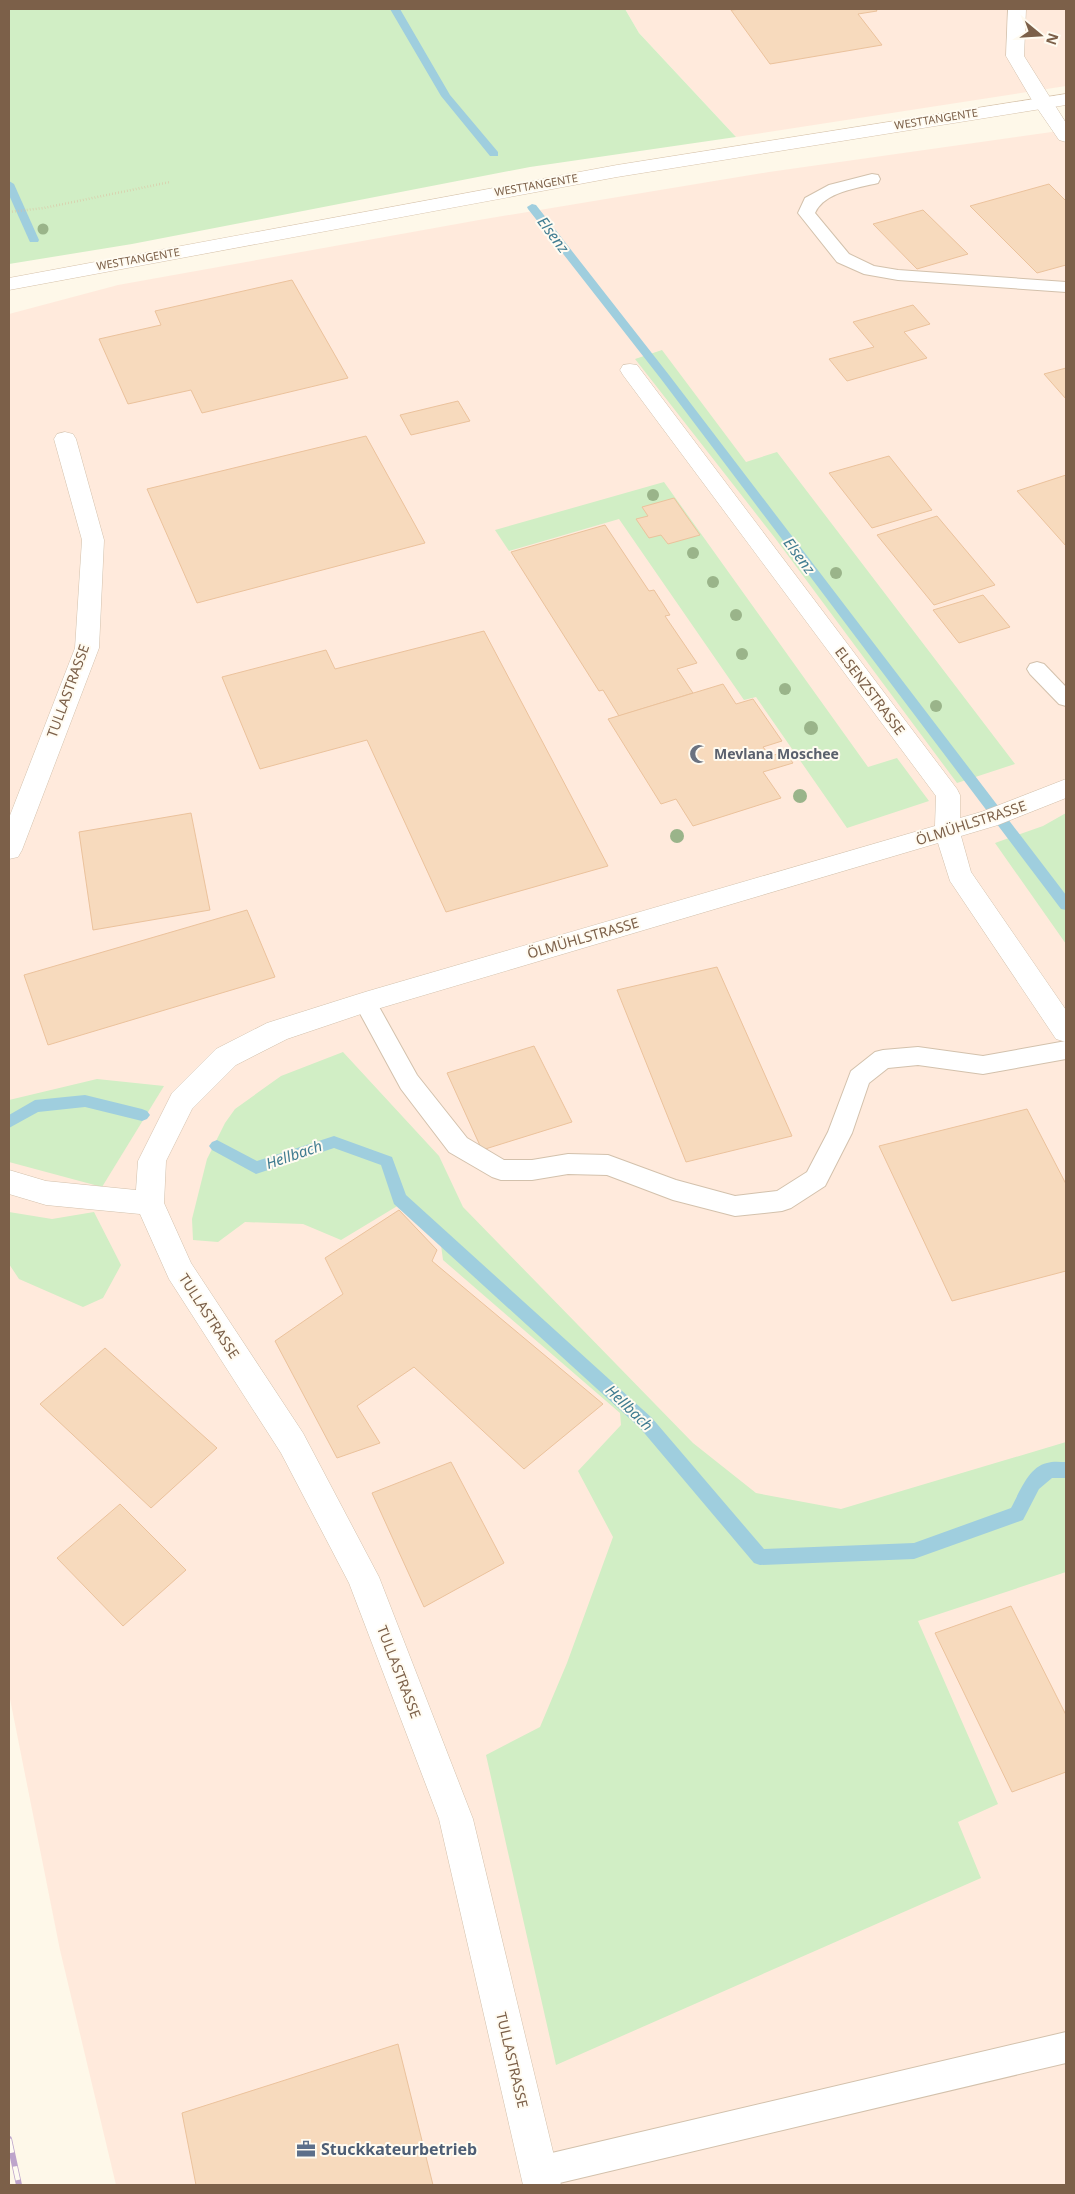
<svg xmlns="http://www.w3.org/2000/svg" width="1075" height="2194" font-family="'Noto Sans',sans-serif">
	<rect width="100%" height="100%" fill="#fef8e9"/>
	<!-- commercial -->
	<g fill="#ffeadc">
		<path d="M625 9H1066V86L736 137 639 33Z"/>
		<path d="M1066 130V2185H116L60 1950 9 1694V314L118 285 479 220 769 172Z"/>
	</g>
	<!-- green -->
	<g fill="#d1eec5">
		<path d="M9 9H625L639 33 736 137 530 167 132 244 9 264Z"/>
		<path d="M662 350 746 462 777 452 1015 764 957 783 775 538 635 359Z"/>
		<path d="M664 482 868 767 897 758 929 801 847 828 756 697 744 700 619 519 509 551 495 530Z"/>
		<path d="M1066 813V944L995 843 1043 826Z"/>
		<path d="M343 1052 439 1156 463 1207 693 1443 756 1493 841 1509 1066 1442V1572L918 1621 998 1804 958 1822 981 1878 556 2065 486 1755 540 1727 567 1663 613 1537 578 1471 621 1425 620 1413 443 1260 441 1245 399 1205 341 1240 303 1224 245 1222 218 1242 193 1240 192 1219 207 1159 225 1123 235 1109 281 1076Z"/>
		<path d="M97 1079 164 1086 102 1187 9 1162V1100Z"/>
		<path d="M9 1212 52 1219 94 1212 121 1265 103 1298 83 1307 19 1279 9 1264Z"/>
	</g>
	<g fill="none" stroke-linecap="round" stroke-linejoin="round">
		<!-- stream -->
		<g fill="#9fcede" fill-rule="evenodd">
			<path d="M390 9H400L450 95 498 152V156H490L441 96Z"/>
			<path d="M9 181 14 184 39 240 38 242H30L29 240 9 195Z"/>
			<path d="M532 204 536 205 669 375 1066 895V910L1061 909 661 379 528 209 527 207Z"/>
			<path d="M85 1095 142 1109 147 1111 150 1115 147 1119 142 1121 85 1107 38 1112 9 1128V1115L35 1100Z"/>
			<path d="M334 1136 392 1157 406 1195 652 1418 764 1549 914 1543 1011 1508C1019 1494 1028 1467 1047 1463 1053 1461 1060 1462 1066 1462V1478H1052L1039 1489 1023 1520 914 1559 760 1565 754 1563 640 1428 394 1204 381 1165 334 1148 256 1174 212 1150 209 1146 212 1142 217 1140 257 1161Z"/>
		</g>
	</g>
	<!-- building -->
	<g fill="#f7dabd" stroke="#ebc29c">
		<path d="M741 9H876L877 11 858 14 882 45 770 64 731 10Z"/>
		<path d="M1049 184 1066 201V265L1037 273 970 206Z"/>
		<path d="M923 210 968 254 917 269 873 224Z"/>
		<path d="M292 280 348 378 202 413 191 390 128 404 99 339 161 325 155 311Z"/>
		<path d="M913 305 930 324 904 332 927 358 847 381 829 359 874 347 853 322Z"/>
		<path d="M1066 368V399L1044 374Z"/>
		<path d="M458 401 470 421 411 435 400 415Z"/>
		<path d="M366 436 425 543 197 603 147 489Z"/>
		<path d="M889 456 932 510 872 528 829 473Z"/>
		<path d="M1066 475V546L1017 491Z"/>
		<path d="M674 498 700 535 668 544 661 535 649 538 636 519 648 516 642 507Z"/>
		<path d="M937 516 995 585 934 605 877 535Z"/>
		<path d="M605 525 649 591 654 590 670 615 665 616 697 663 677 669 693 693 619 716 603 690 599 691 511 552Z"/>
		<path d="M983 595 1010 627 959 643 933 610Z"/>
		<path d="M484 631 608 866 446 912 367 740 260 769 222 677 326 650 335 669Z"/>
		<path d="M723 684 736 704 753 699 782 741 763 747 770 756 785 752 793 763 763 772 781 798 693 826 676 799 661 804 608 719Z"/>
		<path d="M191 813 210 910 93 930 79 832Z"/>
		<path d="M247 910 275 977 48 1045 24 975Z"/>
		<path d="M717 967 792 1136 686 1162 617 990Z"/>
		<path d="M534 1046 572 1122 482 1150 447 1073Z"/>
		<path d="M1027 1109 1066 1184V1271L952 1301 879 1146Z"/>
		<path d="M399 1210 437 1250 432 1261 603 1404 524 1469 414 1367 357 1406 380 1443 337 1458 275 1341 343 1294 325 1258Z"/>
		<path d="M105 1348 217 1448 151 1508 40 1404Z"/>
		<path d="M451 1462 504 1563 424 1607 372 1493Z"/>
		<path d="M120 1504 186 1570 123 1626 57 1558Z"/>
		<path d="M1011 1606 1066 1715V1772L1012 1792 935 1633Z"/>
		<path d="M398 2044 433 2185H196L182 2113Z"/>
	</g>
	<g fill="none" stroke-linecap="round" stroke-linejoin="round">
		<!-- service casing -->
		<g stroke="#d3c1ac" stroke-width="2">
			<g id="service">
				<path d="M872 174 878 175 880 179 878 183C858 188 824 192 815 213L849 254 874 266 898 270 1066 282V292L898 280 864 274 837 262 798 213 805 198 829 185Z"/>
				<path d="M1037 662 1044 664 1066 687V706L1059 704 1030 674 1027 669 1030 664Z"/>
				<path d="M365 993 373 996 417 1075 467 1138 504 1160H532L568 1154 608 1155 676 1180 735 1196 777 1191 807 1172 828 1132 851 1071 875 1052 883 1050 918 1047 983 1056 1066 1041V1059L983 1074 918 1065 888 1068 869 1083 852 1133 825 1186 791 1208 782 1211 735 1216 673 1200 607 1175 568 1174 532 1180H501L492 1177 449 1152 401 1089 357 1008 353 1002 357 996Z"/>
				<path d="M1066 2032V2063L551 2185 528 2183 523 2172 528 2161 539 2156Z"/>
			</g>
		</g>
		<!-- minor casing -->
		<g stroke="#d3c1ac" stroke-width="1">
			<g id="minor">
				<path d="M1008 9H1026L1024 56 1066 123V142L1059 140 1033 102 1006 56Z"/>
				<path d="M630 364 637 365 957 789 960 795V818L981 812 1066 779V798L998 825 961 836 971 872 1066 1010V1042L1056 1039 950 881 938 843 367 1012 287 1039 236 1065 192 1109 166 1161 164 1203 191 1263 303 1433 379 1577 473 1819 561 2185H523L439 1819 349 1583 281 1453 169 1279 140 1214 46 1205 9 1194V1170L46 1181 136 1190 138 1161 172 1093 216 1049 267 1023 365 992 935 826 936 796 623 375 620 370 623 365Z"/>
				<path d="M65 432 73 434 76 439 104 540 99 648 22 850 18 857 9 859V818L75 648 82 540 54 439 57 434Z"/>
			</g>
		</g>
		<!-- secondary casing -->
		<g stroke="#d6c2aa" stroke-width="1">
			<path id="secondary" d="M1066 94V105L617 177 9 290V278L617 165Z"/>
		</g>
		<!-- path -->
		<path stroke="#ddbd9f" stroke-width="2.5" stroke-dasharray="0.5 2.5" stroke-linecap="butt" d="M9 212 44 208 170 182"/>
		<!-- service -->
		<use href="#service" fill="#fff" fill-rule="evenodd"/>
		<!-- minor -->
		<use href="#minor" fill="#fff" fill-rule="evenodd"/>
		<!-- secondary -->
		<use href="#secondary" fill="#fff" fill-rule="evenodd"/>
		<!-- rail casing -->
		<g stroke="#bda4cb" stroke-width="6">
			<path id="rail" d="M9 2139 19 2185"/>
		</g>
		<!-- rail -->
		<use href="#rail" stroke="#fffbf1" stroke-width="4.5" stroke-dasharray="14" stroke-linecap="butt"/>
	</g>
	<!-- trees -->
	<g fill="#9ab48a">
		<circle cx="43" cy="229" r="5.5"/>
		<circle cx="653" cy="495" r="6"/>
		<circle cx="693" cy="553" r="6"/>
		<circle cx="836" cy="573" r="6"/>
		<circle cx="713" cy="582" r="6"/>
		<circle cx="736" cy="615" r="6"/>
		<circle cx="742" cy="654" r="6"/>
		<circle cx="785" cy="689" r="6"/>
		<circle cx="936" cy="706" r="6"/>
		<circle cx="811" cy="728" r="7"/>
		<circle cx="800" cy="796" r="7"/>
		<circle cx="677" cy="836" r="7"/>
	</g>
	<!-- icons -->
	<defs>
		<g id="mosque-bare" transform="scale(1.5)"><path d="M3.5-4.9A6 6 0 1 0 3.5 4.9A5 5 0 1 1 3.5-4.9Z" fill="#6b7280" stroke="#fffbf1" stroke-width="2.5" paint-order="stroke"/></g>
		<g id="office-bare" transform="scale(1.5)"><path d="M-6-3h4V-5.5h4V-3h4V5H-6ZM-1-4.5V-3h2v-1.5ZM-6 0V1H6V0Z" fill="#5c6f8a" stroke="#fffbf1" stroke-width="2.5" paint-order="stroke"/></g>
	</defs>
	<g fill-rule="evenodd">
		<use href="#mosque-bare" x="699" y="754"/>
		<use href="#office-bare" x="306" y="2149"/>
	</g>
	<g text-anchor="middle" stroke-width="4" stroke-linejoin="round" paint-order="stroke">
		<!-- far-street labels -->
		<g font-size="11" fill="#7c6049" stroke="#fffbf1">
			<text transform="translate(936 119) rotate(-9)" y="4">WESTTANGENTE</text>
			<text transform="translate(536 185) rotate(-10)" y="4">WESTTANGENTE</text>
			<text transform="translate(138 259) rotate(-10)" y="4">WESTTANGENTE</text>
		</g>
		<!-- street labels -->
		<g font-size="14" fill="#7c6049" stroke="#fffbf1">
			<text transform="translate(68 691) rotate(-70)" y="5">TULLASTRASSE</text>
			<text transform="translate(870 691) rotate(53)" y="5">ELSENZSTRASSE</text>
			<text transform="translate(971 823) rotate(-18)" y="5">ÖLMÜHLSTRASSE</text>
			<text transform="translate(583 938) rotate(-16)" y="5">ÖLMÜHLSTRASSE</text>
			<text transform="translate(209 1316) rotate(57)" y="5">TULLASTRASSE</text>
			<text transform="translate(399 1672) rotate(69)" y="5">TULLASTRASSE</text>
			<text transform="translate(512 2060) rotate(77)" y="5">TULLASTRASSE</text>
		</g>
		<!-- worship labels -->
		<g font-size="14" font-weight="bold" fill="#5b616d" stroke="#fffbf1" text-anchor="start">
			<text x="714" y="759">Mevlana Moschee</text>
		</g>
		<!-- water labels -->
		<g font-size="15" font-style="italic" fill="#407c91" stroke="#fffbf1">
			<text transform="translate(553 235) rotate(53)" y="5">Elsenz</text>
			<text transform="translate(799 556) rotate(53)" y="5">Elsenz</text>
			<text transform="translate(294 1155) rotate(-19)" y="5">Hellbach</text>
			<text transform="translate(629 1408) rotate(44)" y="5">Hellbach</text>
		</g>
		<!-- near-service labels -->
		<g font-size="16" font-weight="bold" fill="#4e5e75" stroke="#fffbf1" text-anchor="start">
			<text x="321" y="2155">Stuckkateurbetrieb</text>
		</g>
	</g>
	<!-- border -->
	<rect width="1075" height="2194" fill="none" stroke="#7c6049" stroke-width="20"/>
	<!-- north arrow -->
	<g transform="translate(1040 35) rotate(108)" stroke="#fffbf1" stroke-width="4" paint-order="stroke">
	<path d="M0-4L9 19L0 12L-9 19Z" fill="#7c6049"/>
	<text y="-8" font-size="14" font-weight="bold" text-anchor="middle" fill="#7c6049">N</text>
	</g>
</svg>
